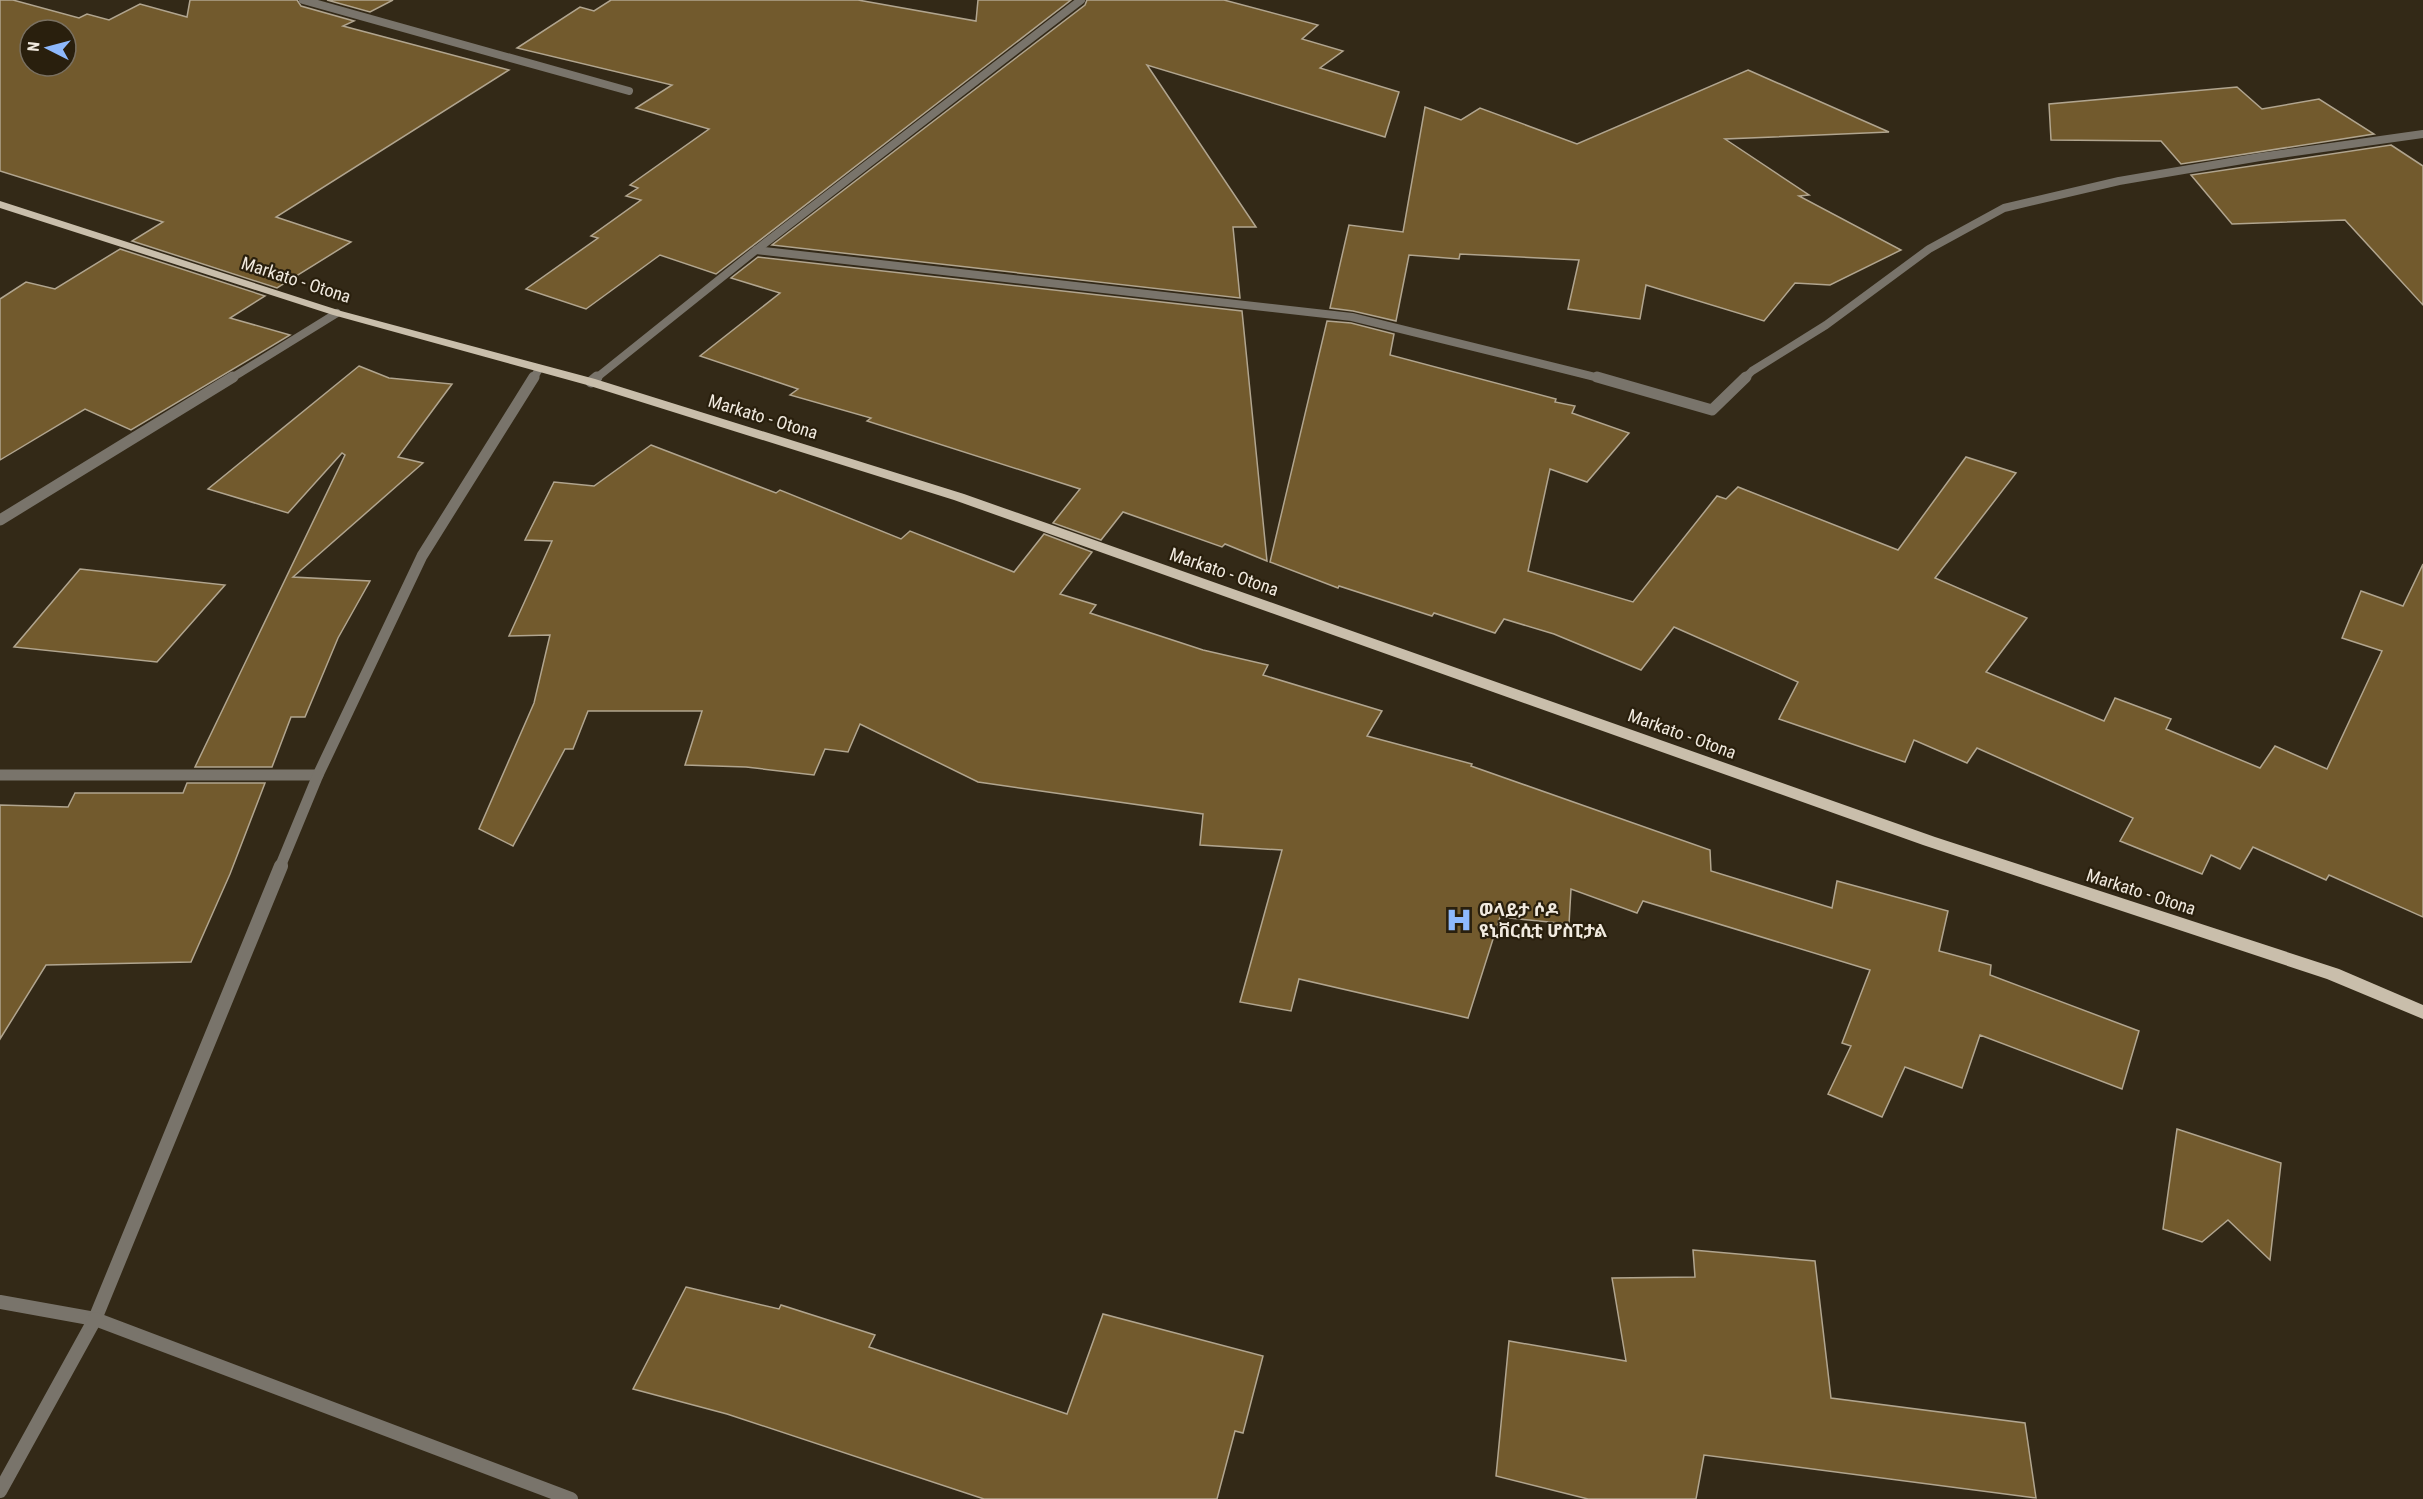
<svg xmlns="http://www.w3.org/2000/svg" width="2423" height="1499" font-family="'Roboto Condensed','Noto Sans Ethiopic',sans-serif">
	<rect width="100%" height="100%" fill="#332917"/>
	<!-- building -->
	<g fill="#725a2d" stroke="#b1a58f" stroke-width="1.5" fill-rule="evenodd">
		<path d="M0 0H13L79 18 87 14 109 20 140 4 187 17 190 0H297L301 6 354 21 343 26 509 70 276 217 351 242 277 288 132 241 163 222 0 171ZM30 30H66V66H30Z"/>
		<path d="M327 0H393L370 12Z"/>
		<path d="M611 0H858L976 21 978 0H1071L716 274 660 255 586 309 526 289 598 238 591 236 641 200 626 196 638 188 630 185 709 129 636 108 672 85 517 48 580 7 594 11Z"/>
		<path d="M1087 0H1224L1318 25 1302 39 1343 51 1320 68 1399 92 1385 137 1147 65 1256 227H1233L1240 298 772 245 1085 5Z"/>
		<path d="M1748 70 1889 132 1725 139 1809 195 1799 196 1901 250 1830 285 1795 283 1764 321 1646 285 1640 319 1568 309 1579 260 1460 254 1459 259 1409 255 1396 321 1353 311 1330 308 1349 225 1403 232 1425 107 1461 120 1480 108 1577 144Z"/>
		<path d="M2237 87 2262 109 2319 99 2374 134 2181 164 2161 141 2051 140 2049 104Z"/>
		<path d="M2391 145 2423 166V305L2345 220 2232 224 2191 175Z"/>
		<path d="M120 249 265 296 230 318 290 335 131 430 85 409 0 460V299L26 282 55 289Z"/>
		<path d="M758 257 1242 311 1267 561 1225 544 1222 547 1123 512 1101 540 1053 523 1080 489 867 421 871 418 790 395 798 389 700 356 780 293 731 278Z"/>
		<path d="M1327 321 1351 323 1394 334 1390 355 1556 399 1555 402 1575 406 1572 413 1629 433 1587 482 1550 469 1528 571 1633 602 1717 496 1726 499 1738 487 1898 550 1966 457 2016 473 1935 578 2027 618 1986 672 2104 721 2115 698 2171 719 2166 729 2260 768 2275 746 2327 769 2382 651 2342 638 2361 591 2403 606 2423 564V917L2329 875 2326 880 2253 847 2240 869 2211 855 2202 874 2120 841 2133 818 1977 748 1967 763 1914 740 1905 762 1779 719 1798 682 1674 627 1641 670 1554 634 1504 619 1495 633 1434 613 1432 616 1339 586 1338 588 1270 562Z"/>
		<path d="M359 366 389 378 452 384 398 457 423 463 293 577 370 581 338 638 305 717H291L272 767H195L345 455 342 453 288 513 208 489Z"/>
		<path d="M651 445 776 493 780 490 901 539 910 531 1014 572 1044 534 1092 552 1060 594 1096 605 1090 613 1203 650 1268 665 1263 675 1382 711 1367 736 1472 764 1471 766 1710 850 1711 871 1832 908 1837 881 1948 911 1939 951 1991 965 1990 975 2139 1031 2122 1089 1980 1035 1962 1088 1905 1067 1882 1117 1828 1094 1851 1046 1842 1043 1870 970 1643 901 1637 913 1571 889 1569 924 1500 917 1468 1018 1299 979 1291 1011 1240 1002 1282 850 1200 845 1203 814 978 782 860 724 848 752 825 749 814 775 746 767 685 765 702 711H588L573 749H565L513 846 479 829 534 703 550 635 509 636 552 541 525 540 554 482 594 486Z"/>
		<path d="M80 569 225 585 157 662 14 647Z"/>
		<path d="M187 783H265L230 874 191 962 46 965 0 1039V805L68 807 75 793H183Z"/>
		<path d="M2177 1129 2281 1163 2270 1260 2228 1220 2202 1242 2163 1229Z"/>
		<path d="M1693 1250 1815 1261 1831 1398 2025 1423 2036 1498 1704 1455 1696 1499H1588L1496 1476 1509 1341 1626 1361 1612 1278 1695 1277Z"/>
		<path d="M686 1287 779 1309 781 1305 875 1335 869 1347 1067 1414 1103 1314 1263 1356 1243 1433 1235 1431 1217 1499H984L727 1414 633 1389Z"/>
	</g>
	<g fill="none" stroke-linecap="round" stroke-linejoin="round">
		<!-- street-far2 -->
		<g stroke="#79746b" stroke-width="8">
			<path d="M303 0 629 91"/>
			<path d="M756 250 1352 317 1603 379"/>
			<path d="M230 379 337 313"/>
			<path d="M533 379 539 369"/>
			<path d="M595 379 756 250 1081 0"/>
			<path d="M1744 379 1752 371 1826 325 1929 249 2004 208 2119 181 2260 157 2423 134"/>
		</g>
		<!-- street-far1 -->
		<g stroke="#79746b" stroke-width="11">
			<path d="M1597 377 1712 410 1746 377"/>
			<path d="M591 382 597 377"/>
			<path d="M0 520 233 377"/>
			<path d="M0 775H318"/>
			<path d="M280 867 318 775 422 556 534 377"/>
		</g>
		<!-- street -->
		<g stroke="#79746b" stroke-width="14">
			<path d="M0 1302 95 1319 281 866"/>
			<path d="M0 1491 95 1319 571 1499"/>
		</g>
		<!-- primary -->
		<path fill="#c9beab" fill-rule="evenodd" d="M0 201 341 311 595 379 964 494 1935 837 2339 969 2423 1005V1019L2327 979 1923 845 954 500 587 385 333 315 0 208Z"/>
	</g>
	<!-- icons -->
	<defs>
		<g id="hospital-bare" transform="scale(2.07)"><path d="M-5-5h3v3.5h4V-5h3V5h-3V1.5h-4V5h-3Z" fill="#8eb9fc" stroke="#291f0d" stroke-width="2.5" paint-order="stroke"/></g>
	</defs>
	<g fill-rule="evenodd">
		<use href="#hospital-bare" x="1459" y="920"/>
	</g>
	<g text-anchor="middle" stroke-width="4.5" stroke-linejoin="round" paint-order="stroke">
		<!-- street labels -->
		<g font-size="18" fill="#f1eadf" stroke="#291f0d">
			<text transform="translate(296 280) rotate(18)" y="6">Markato - Otona</text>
			<text transform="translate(763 417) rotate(17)" y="6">Markato - Otona</text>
			<text transform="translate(1224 572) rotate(19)" y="6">Markato - Otona</text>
			<text transform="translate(1682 734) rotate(20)" y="6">Markato - Otona</text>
			<text transform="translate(2141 892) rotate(18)" y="6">Markato - Otona</text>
		</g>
		<!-- poi labels -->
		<g font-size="18" font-weight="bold" fill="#f1eadf" stroke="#291f0d" text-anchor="start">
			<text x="1479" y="916">ወላይታ ሶዶ<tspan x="1479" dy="21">ዩኒቨርሲቲ ሆስፒታል</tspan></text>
		</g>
	</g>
	<!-- north arrow -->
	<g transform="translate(48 48) rotate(276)"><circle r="28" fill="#291f0d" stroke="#797061" stroke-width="1.5"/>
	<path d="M0-4.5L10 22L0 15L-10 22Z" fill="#8eb9fc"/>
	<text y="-9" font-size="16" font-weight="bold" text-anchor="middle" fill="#f1eadf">N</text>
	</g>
</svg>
